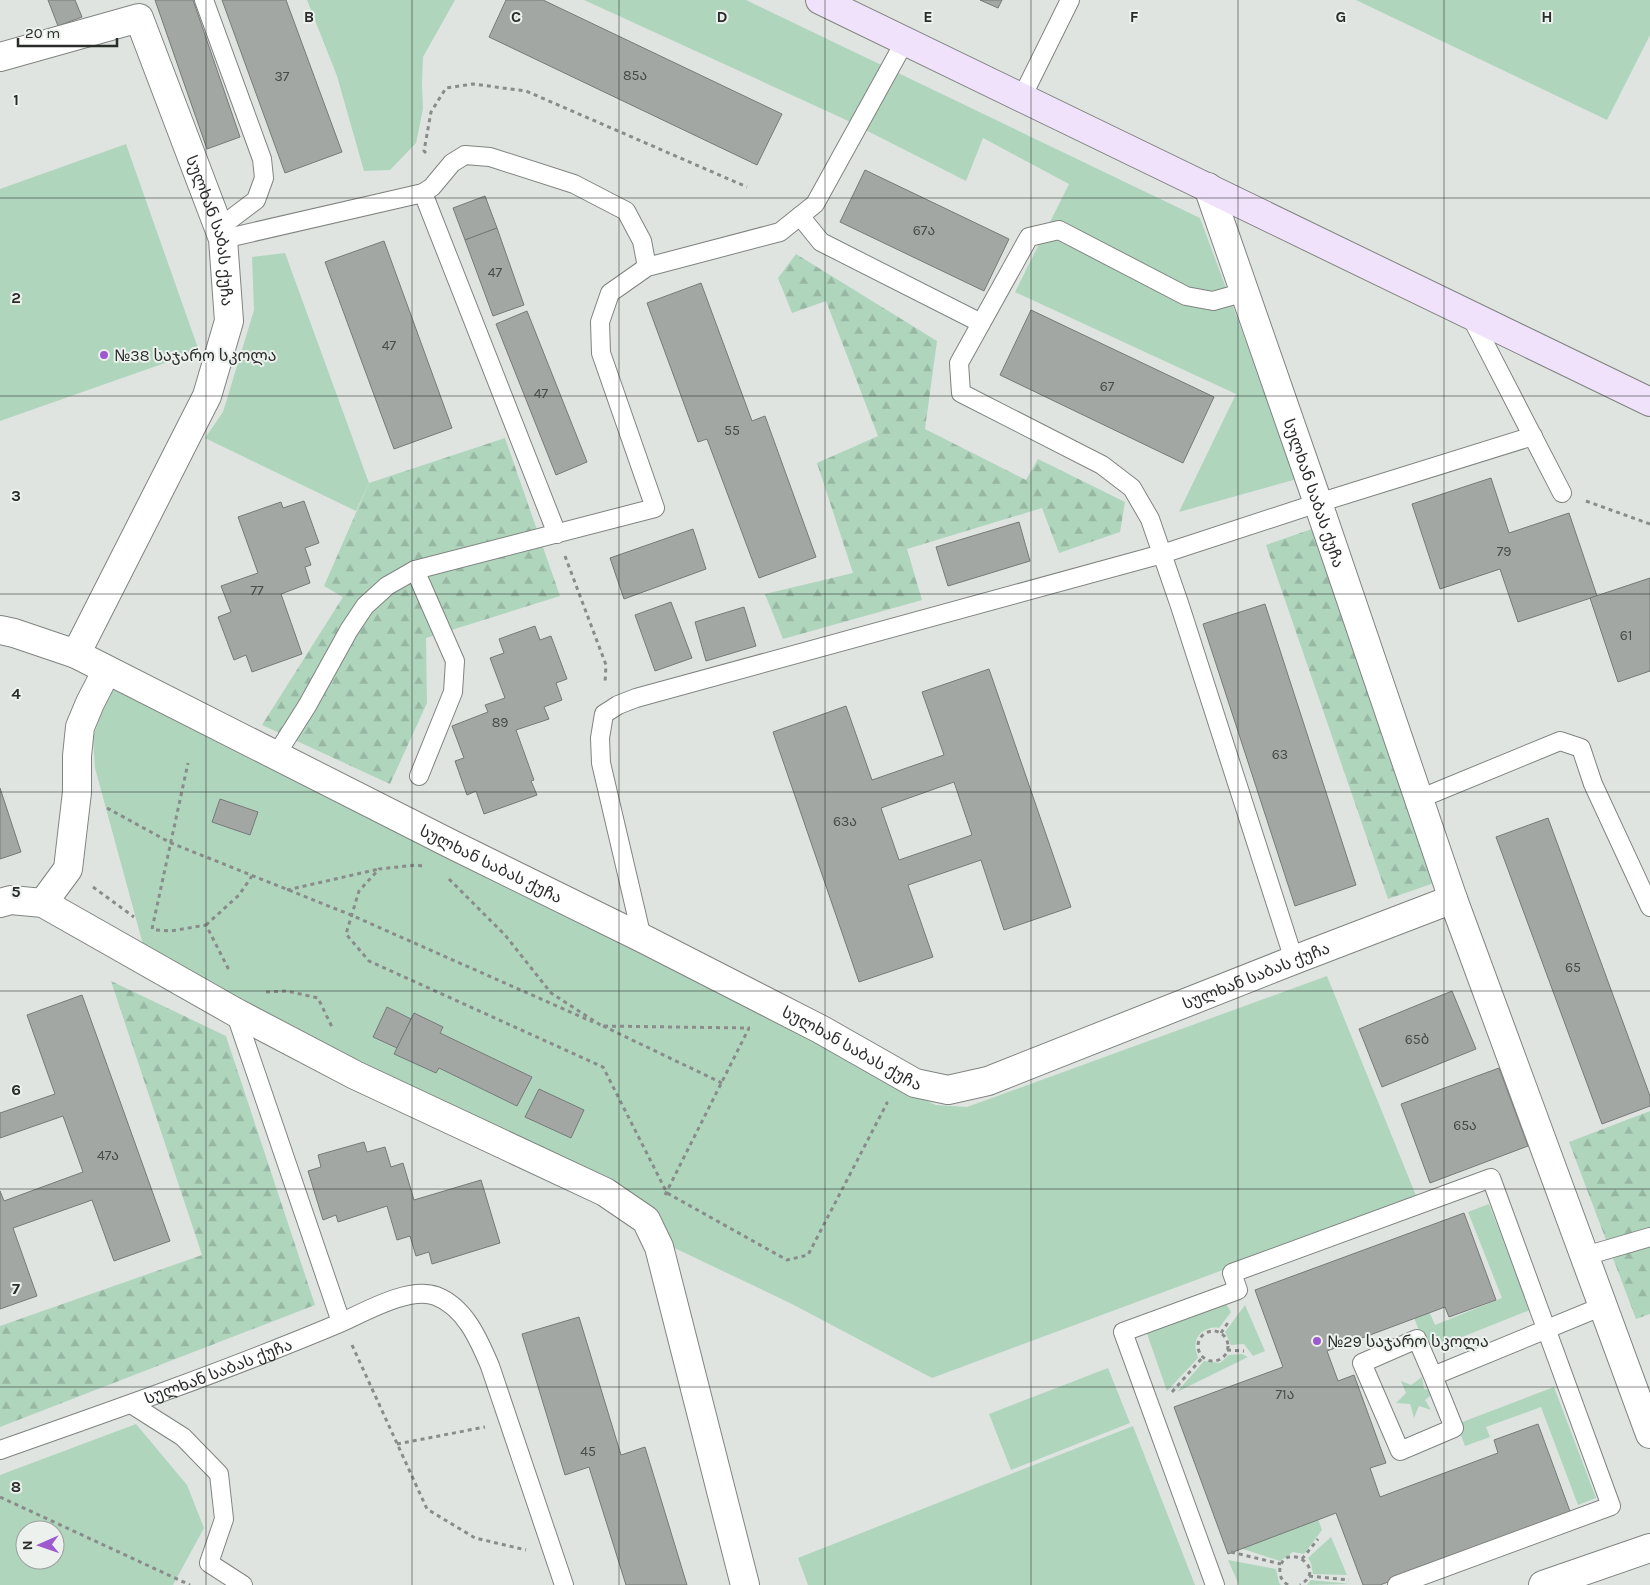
<svg xmlns="http://www.w3.org/2000/svg" width="1650" height="1585" font-family="Karla,'Noto Sans Georgian',sans-serif">
	<defs>
		<pattern id="forest-firs" width="22" height="20" patternUnits="userSpaceOnUse" patternTransform="scale(1.25)"><rect width="22" height="20" fill="#afd5bd"/><path d="M5 1l3.5 6h-7zM16 11l3.5 6h-7z" fill="#97b7a3"/></pattern>
	</defs>
	<rect width="100%" height="100%" fill="#dfe4e1"/>
	<!-- green -->
	<g fill="#afd5bd" fill-rule="evenodd">
		<path d="M307 0H455L423 57 422 84 423 109 416 143 390 170 364 171 337 76Z"/>
		<path d="M584 0H746L1200 218 1297 479 1179 512 1236 394 1015 292 1069 184 983 138 966 181 842 118Z"/>
		<path d="M1356 0H1650V35L1607 120Z"/>
		<path d="M126 144 199 351 0 421V189Z"/>
		<path d="M285 253 369 483 356 511 205 438 223 412 254 310 252 257Z"/>
		<path d="M117 683 628 938 903 1090 936 1105 967 1107 1327 976 1417 1198 932 1378 790 1303 643 1233 632 1206 151 974 95 768 93 737 101 714Z"/>
		<path d="M1489 1204 1530 1310 1427 1351 1413 1315 1428 1309 1435 1325 1502 1298 1468 1212Z"/>
		<path d="M1223 1299 1231 1312 1219 1328C1210 1326 1197 1332 1196 1342 1194 1347 1197 1353 1198 1358L1167 1391 1145 1328Z"/>
		<path d="M1245 1305 1265 1351 1253 1356 1244 1344 1231 1345 1225 1332Z"/>
		<path d="M1242 1354 1248 1357 1177 1392 1204 1361 1220 1363 1229 1355Z"/>
		<path d="M1108 1368 1130 1423 1011 1470 989 1414Z"/>
		<path d="M1422 1377 1424 1389 1436 1391 1425 1400 1431 1410 1419 1406 1414 1418 1410 1404 1396 1403 1406 1393 1401 1381 1411 1385Z"/>
		<path d="M1554 1387 1596 1498 1578 1505 1541 1407 1486 1427 1490 1437 1465 1446 1457 1424Z"/>
		<path d="M136 1424 187 1485 204 1528 173 1585H0V1475ZM25 1530H55V1560H25Z"/>
		<path d="M1133 1426 1195 1585H808L798 1558Z"/>
		<path d="M1316 1513 1322 1530 1304 1554 1293 1552 1280 1561 1228 1544Z"/>
		<path d="M1331 1537 1347 1575 1313 1574 1311 1563 1308 1558Z"/>
		<path d="M1228 1560 1276 1569 1279 1583 1281 1585H1239Z"/>
		<path d="M1311 1580 1351 1584 1307 1585Z"/>
	</g>
	<!-- forest -->
	<g fill="url(#forest-firs)">
		<path d="M796 254 937 341 925 429 1026 480 1038 459 1125 502 1120 532 1059 553 1042 508 907 549 922 600 783 639 765 594 853 573 817 463 878 436 826 301 792 313 778 278Z"/>
		<path d="M505 438 560 596 426 638 427 703 390 784 262 725 343 597 324 586 369 483Z"/>
		<path d="M1312 529 1434 883 1388 899 1266 545Z"/>
		<path d="M111 981 226 1036 315 1305 0 1427V1326L202 1255Z"/>
		<path d="M1650 1111V1314L1636 1319 1569 1142Z"/>
	</g>
	<!-- building -->
	<g fill="#a3a7a4" stroke="#767a78" fill-rule="evenodd">
		<path d="M48 0H75L82 17 58 26Z"/>
		<path d="M155 0H193L240 137 207 149Z"/>
		<path d="M222 0H286L342 152 285 173Z"/>
		<path d="M506 0H543L782 114 757 165 489 37Z"/>
		<path d="M980 0H1002L998 8Z"/>
		<path d="M865 170 1009 239 984 291 840 222Z"/>
		<path d="M485 196 497 228 465 240 453 208Z"/>
		<path d="M497 228 524 305 493 316 465 240Z"/>
		<path d="M384 241 452 428 394 449 325 262Z"/>
		<path d="M701 283 752 421 765 416 816 557 759 578 707 439 698 442 647 303Z"/>
		<path d="M1031 310 1214 397 1183 463 1000 375Z"/>
		<path d="M527 311 587 462 556 475 496 324Z"/>
		<path d="M1491 478 1509 533 1569 513 1597 596 1518 622 1500 569 1440 589 1412 504Z"/>
		<path d="M304 501 319 543 305 548 311 565 305 567 310 583 281 594 302 654 252 672 246 655 234 660 218 617 231 612 221 586 258 573 238 517 281 502 283 508Z"/>
		<path d="M1019 522 1030 561 948 586 936 547Z"/>
		<path d="M693 529 706 569 624 599 610 558Z"/>
		<path d="M1650 578V671L1618 682 1590 598Z"/>
		<path d="M671 602 692 658 655 671 635 615Z"/>
		<path d="M1265 604 1356 885 1295 906 1203 624Z"/>
		<path d="M744 607 756 646 706 661 695 622Z"/>
		<path d="M535 626 540 640 551 636 567 679 556 683 562 700 544 707 549 719 516 730 534 780 531 781 537 795 484 814 476 791 467 795 455 761 464 758 452 726 488 712 485 705 505 698 490 658 504 653 499 639Z"/>
		<path d="M989 669 1071 907 1004 930 981 860 908 885 933 957 859 982 773 732 846 706 872 780 944 755 922 692ZM954 782 972 835 899 860 881 808Z"/>
		<path d="M0 788 21 852 0 859Z"/>
		<path d="M220 799 258 812 250 835 212 822Z"/>
		<path d="M1548 818 1650 1096V1106L1602 1124 1496 837Z"/>
		<path d="M1452 991 1476 1049 1382 1087 1359 1029Z"/>
		<path d="M82 995 170 1241 114 1261 92 1200 13 1228 37 1296 0 1309V1191L4 1201 83 1172 63 1116 0 1138V1113L55 1094 27 1015Z"/>
		<path d="M387 1007 411 1019 397 1048 373 1037Z"/>
		<path d="M414 1013 443 1027 440 1033 532 1077 517 1106 439 1068 436 1073 394 1054Z"/>
		<path d="M1499 1068 1528 1146 1430 1183 1401 1104Z"/>
		<path d="M539 1089 584 1110 571 1138 525 1117Z"/>
		<path d="M364 1142 367 1152 385 1147 391 1167 403 1163 414 1200 481 1180 500 1243 432 1264 429 1252 416 1256 410 1236 397 1240 387 1206 338 1222 336 1215 323 1220 308 1171 321 1167 318 1155Z"/>
		<path d="M1464 1213 1496 1300 1449 1317 1445 1307 1327 1351 1338 1381 1354 1375 1386 1463 1370 1468 1380 1497 1498 1453 1494 1440 1538 1424 1571 1514 1380 1585H1363L1336 1513 1228 1554 1174 1407 1283 1367 1255 1290Z"/>
		<path d="M579 1317 621 1455 645 1447 687 1585H626L589 1467 565 1475 522 1334Z"/>
	</g>
	<g fill="none" stroke-linecap="round" stroke-linejoin="round">
		<!-- lane casing -->
		<g stroke="#808481" stroke-width="20">
			<g id="lane">
				<path d="M204 0 262 159 264 178 256 200 219 228"/>
				<path d="M1022 97 1070 0"/>
				<path d="M423 193 557 534"/>
				<path d="M800 216 821 242 981 323"/>
				<path d="M223 239 423 193 432 187 452 163 465 155 490 157 574 184 626 211 642 241 647 267"/>
				<path d="M1245 292 1213 301 1186 296 1059 230 1029 237 959 363 961 393 1102 465 1132 488 1150 519 1180 606 1294 960"/>
				<path d="M1470 315 1562 493"/>
				<path d="M415 570 455 661 453 692 419 776"/>
				<path d="M276 755 307 706 349 630 365 606 387 586 415 570 655 508 601 353 600 322 610 293 647 267 780 232 815 204 905 41"/>
				<path d="M1419 799 1560 741 1581 748 1593 784 1650 907"/>
				<path d="M642 938 601 763 600 738 604 714 618 705 636 698 1162 554 1318 503 1533 436"/>
				<path d="M235 1012 341 1322"/>
				<path d="M1585 1256 1650 1237"/>
				<path d="M1433 1376 1454 1428 1400 1451 1362 1363 1417 1339 1433 1376 1603 1306"/>
				<path d="M131 1404 183 1437 219 1474 224 1519 209 1563 243 1585"/>
				<path id="s1" d="M0 1450C114 1410 228 1370 340 1323 365 1312 409 1286 436 1296 465 1307 479 1340 490 1366L564 1585"/>
				<path d="M1215 1585 1123 1332 1238 1290 1232 1273 1491 1178 1611 1506 1397 1585"/>
			</g>
		</g>
		<!-- street casing -->
		<g stroke="#808481" stroke-width="30">
			<g id="street">
				<path id="s2" d="M0 57 139 18 223 239 229 321 207 396 76 654"/>
				<path id="s3" d="M1208 187 1318 503 1453 899 1650 1434"/>
				<path id="s4" d="M0 630 14 633 76 654 453 845 642 938 820 1029 915 1083 948 1090 988 1081 1294 960 1453 899"/>
				<path d="M0 903 11 900 43 903 235 1012 355 1075 605 1192 646 1220 659 1247 745 1585"/>
				<path d="M43 903 68 869 77 792V756L80 727 90 703 107 670"/>
				<path d="M1543 1585 1650 1548"/>
			</g>
		</g>
		<!-- secondary casing -->
		<g stroke="#808481" stroke-width="30">
			<path id="secondary" d="M820 0 1650 402"/>
		</g>
		<!-- path -->
		<g stroke="#898c8a" stroke-width="3" stroke-dasharray="4 4" stroke-linecap="butt">
			<path d="M426 153 424 151 431 112 446 88 473 84 526 91 747 187"/>
			<path d="M1586 501 1650 524"/>
			<path d="M565 556 606 665 605 683"/>
			<path d="M107 808 171 843 351 915 593 1022"/>
			<path d="M422 866 416 865 379 869 359 891 346 934 369 961 603 1067 667 1193 787 1260 808 1255 887 1103 886 1102"/>
			<path d="M449 879 505 935 551 993 602 1026 747 1028"/>
			<path d="M93 887 134 917"/>
			<path d="M287 890 379 869"/>
			<path d="M206 925 239 895 252 876"/>
			<path d="M152 929 188 763"/>
			<path d="M156 930 171 931 206 925 230 972"/>
			<path d="M266 992 287 991 318 998 332 1027"/>
			<path d="M603 1026 722 1083"/>
			<path d="M665 1195 749 1028H750"/>
			<circle cx="1213" cy="1346" r="15"/>
			<path d="M1221 1333 1229 1321"/>
			<path d="M352 1345 427 1509 475 1538 526 1550"/>
			<path d="M1227 1350 1244 1351"/>
			<path d="M1172 1392 1203 1357"/>
			<path d="M397 1444 485 1427"/>
			<path d="M0 1497 190 1585"/>
			<path d="M1231 1552 1281 1564"/>
			<path d="M1302 1559 1318 1539"/>
			<path d="M1309 1576 1349 1580"/>
			<path d="M1288 1585C1282 1581 1279 1576 1280 1568 1285 1541 1329 1568 1300 1585"/>
		</g>
		<!-- lane -->
		<use href="#lane" stroke="#fff" stroke-width="18"/>
		<!-- street -->
		<use href="#street" stroke="#fff" stroke-width="28"/>
		<!-- secondary -->
		<use href="#secondary" stroke="#f0e2fb" stroke-width="28"/>
	</g>
	<!-- grid -->
	<path fill="none" stroke="#2a2c2a" stroke-width="1" stroke-opacity="0.55" d="M206 0V1585M412 0V1585M619 0V1585M825 0V1585M1031 0V1585M1238 0V1585M1444 0V1585M0 198H1650M0 396H1650M0 594H1650M0 792H1650M0 991H1650M0 1189H1650M0 1387H1650"/>
	<!-- markers -->
	<g fill="#9f59ce" stroke="#ecf1ee" stroke-width="2">
		<circle cx="104" cy="355" r="5"/>
		<circle cx="1317" cy="1341" r="5"/>
	</g>
	<g text-anchor="middle" stroke-width="4" stroke-linejoin="round" paint-order="stroke">
		<!-- number labels -->
		<g font-size="14" fill="#484b48">
			<text x="635" y="80">85ა</text>
			<text x="282" y="81">37</text>
			<text x="924" y="235">67ა</text>
			<text x="495" y="277">47</text>
			<text x="389" y="350">47</text>
			<text x="1107" y="391">67</text>
			<text x="541" y="398">47</text>
			<text x="732" y="435">55</text>
			<text x="1504" y="556">79</text>
			<text x="257" y="595">77</text>
			<text x="1626" y="640">61</text>
			<text x="500" y="727">89</text>
			<text x="1280" y="759">63</text>
			<text x="845" y="826">63ა</text>
			<text x="1573" y="972">65</text>
			<text x="1417" y="1044">65ბ</text>
			<text x="1465" y="1130">65ა</text>
			<text x="108" y="1160">47ა</text>
			<text x="1285" y="1399">71ა</text>
			<text x="588" y="1456">45</text>
		</g>
		<!-- street labels -->
		<g font-size="16" fill="#2a2c2a" stroke="#ecf1ee">
			<text dy="6" stroke="none"><textPath href="#s2" startOffset="370">სულხან საბას ქუჩა</textPath></text>
			<text dy="6" stroke="none"><textPath href="#s3" startOffset="324">სულხან საბას ქუჩა</textPath></text>
			<text dy="6" stroke="none"><textPath href="#s4" startOffset="545">სულხან საბას ქუჩა</textPath></text>
			<text dy="6" stroke="none"><textPath href="#s4" startOffset="1385">სულხან საბას ქუჩა</textPath></text>
			<text dy="6" stroke="none"><textPath href="#s4" startOffset="950">სულხან საბას ქუჩა</textPath></text>
			<text dy="6" stroke="none"><textPath href="#s1" startOffset="232">სულხან საბას ქუჩა</textPath></text>
		</g>
		<!-- poi labels -->
		<g font-size="16" fill="#2a2c2a" stroke="#ecf1ee" text-anchor="start">
			<text x="114" y="361">№38 საჯარო სკოლა</text>
			<text x="1327" y="1347">№29 საჯარო სკოლა</text>
		</g>
	</g>
	<g font-size="16" text-anchor="middle" font-weight="bold" fill="#2a2c2a" stroke="#ecf1ee" stroke-width="4" stroke-linejoin="round" paint-order="stroke">
		<text x="309" y="22">B</text>
		<text x="516" y="22">C</text>
		<text x="722" y="22">D</text>
		<text x="928" y="22">E</text>
		<text x="1134" y="22">F</text>
		<text x="1341" y="22">G</text>
		<text x="1547" y="22">H</text>
		<text x="16" y="105">1</text>
		<text x="16" y="303">2</text>
		<text x="16" y="501">3</text>
		<text x="16" y="699">4</text>
		<text x="16" y="897">5</text>
		<text x="16" y="1095">6</text>
		<text x="16" y="1294">7</text>
		<text x="16" y="1492">8</text>
	</g>
	<!-- north arrow -->
	<g transform="translate(40 1545) rotate(268)"><circle r="24" fill="#ecf1ee" stroke="#9ea2a0"/>
	<path d="M0-4L9 19L0 12L-9 19Z" fill="#9f59ce"/>
	<text y="-8" font-size="14" font-weight="bold" text-anchor="middle" fill="#2a2c2a">N</text>
	</g>
	<!-- scale -->
	<path d="M18 38v8h99v-8" fill="none" stroke="#2a2c2a" stroke-width="2.5"/>
	<text x="25" y="38" font-size="15" fill="#2a2c2a" stroke="#ecf1ee" stroke-width="4" paint-order="stroke">20 m</text>
</svg>
